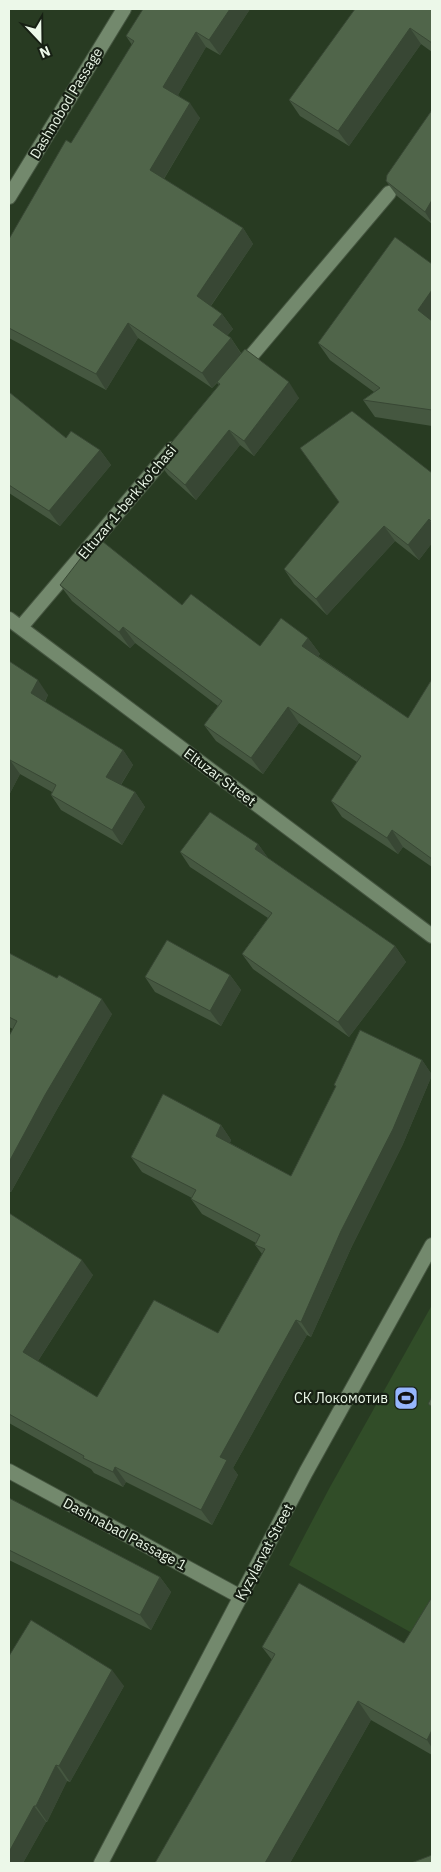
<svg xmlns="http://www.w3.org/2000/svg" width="441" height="1872" font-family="'IBM Plex Sans',sans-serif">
	<rect width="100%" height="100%" fill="#283b22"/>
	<!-- green -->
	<path fill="#314d28" d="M432 1305V1644L289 1565 330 1487Z"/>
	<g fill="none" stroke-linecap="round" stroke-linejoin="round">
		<!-- minor casing -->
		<g stroke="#455540" stroke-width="16">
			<g id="minor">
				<path d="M9 197 124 9"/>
				<path d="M241 368 389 193"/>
				<path d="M9 619 432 936"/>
				<path d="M21 627 172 449"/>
				<path d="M9 1471 241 1597"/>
				<path d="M101 1863 306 1472 432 1245"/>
			</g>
		</g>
		<!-- minor -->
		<use href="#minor" stroke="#73896d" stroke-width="14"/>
	</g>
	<!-- wall -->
	<g fill="#455740">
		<path d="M250 9 220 55 206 47 178 95 200 118 164 179 243 228 253 244 211 306 222 314 233 329 227 336 231 338 241 353 299 398 254 456 240 445 196 500 168 475 157 460 219 385 217 383 212 388 138 338 106 390 9 338V239L71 143 132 45 126 36Z"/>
		<path d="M432 9V52L421 44 349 146 300 116 289 100Z"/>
		<path d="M432 110V224L397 196 386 181Z"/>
		<path d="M432 264V426L375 417 363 400 374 392 330 360 318 343Z"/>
		<path d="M9 392 66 438 100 450 111 465 60 526 9 493Z"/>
		<path d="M432 473V543L419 560 395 541 327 615 294 584 284 569Z"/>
		<path d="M60 585 182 605 260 646 308 638 320 654 318 656 408 718 432 679V867L403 847 398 854 342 817 331 801 357 762 299 723 263 774 216 741 204 725 218 706 135 643 130 648 72 601Z"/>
		<path d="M9 661 48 695 45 702 123 750 133 765 121 785 135 792 145 807 122 845 61 810 51 795 52 792 20 774 9 795Z"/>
		<path d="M258 844 268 858 395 946 406 962 349 1037 253 969 242 954 268 918 190 867 180 852Z"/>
		<path d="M9 953 112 1014 56 1111 11 1192 9 1191V1036L13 1029 9 1027Z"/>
		<path d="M230 975 241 990 221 1026 155 992 145 977Z"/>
		<path d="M422 1060 432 1075 403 1144 352 1246 311 1337 307 1335 233 1468 238 1475 212 1525 126 1482 123 1487 94 1473 91 1469 9 1423V1213L93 1275 38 1361 97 1397 218 1333 262 1254 255 1245 256 1243 202 1214 191 1199 192 1198 142 1172 131 1157 221 1125 231 1140 230 1143 291 1176 336 1087 334 1085Z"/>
		<path d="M9 1498 160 1577 171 1592 151 1630 9 1560Z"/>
		<path d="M432 1597V1755L371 1720 290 1863H155L272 1660 262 1647 404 1643Z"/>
		<path d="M9 1656 124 1686 70 1782 67 1781 47 1822H46L23 1863Z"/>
	</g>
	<!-- shaded-wall -->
	<g fill="#384734">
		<path d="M230 9H250L220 55 209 40Z"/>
		<path d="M410 28 421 44 349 146 338 131Z"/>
		<path d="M196 32 206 47 174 102 163 87Z"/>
		<path d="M190 103 200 118 160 185 150 170Z"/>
		<path d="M432 200V223L425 212Z"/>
		<path d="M243 228 253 244 207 311 197 296Z"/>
		<path d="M432 290V324L418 310Z"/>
		<path d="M222 314 233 329 223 340 213 325Z"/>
		<path d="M128 323 138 338 106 390 96 374Z"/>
		<path d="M231 338 241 354 212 388 202 373Z"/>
		<path d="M289 382 299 398 254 456 244 441Z"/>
		<path d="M229 430 240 445 196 500 185 485Z"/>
		<path d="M100 450 111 465 60 526 49 511Z"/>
		<path d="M429 519 432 524V543L419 560 408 545Z"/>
		<path d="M384 526 395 541 327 615 316 599Z"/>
		<path d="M123 627 135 643 130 648 119 632Z"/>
		<path d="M308 638 320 654 314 662 302 646Z"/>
		<path d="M38 680 48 695 41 708 31 693Z"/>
		<path d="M288 707 299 723 263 774 251 758Z"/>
		<path d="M123 750 133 765 116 792 106 777Z"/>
		<path d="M10 760 20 774 9 795V762Z"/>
		<path d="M135 792 145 807 122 845 112 830Z"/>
		<path d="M392 830 403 847 398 854 387 838Z"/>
		<path d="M258 844 269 859 255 849Z"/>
		<path d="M395 946 406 962 349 1037 338 1022Z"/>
		<path d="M230 975 241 990 221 1026 210 1011Z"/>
		<path d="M102 999 112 1014 56 1111 11 1192 9 1189V1162L45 1095Z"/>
		<path d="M422 1060 432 1075 403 1144 352 1246 311 1337 301 1322 341 1231Z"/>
		<path d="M221 1125 231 1140 226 1151 216 1136Z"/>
		<path d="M82 1260 93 1275 34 1367 23 1352Z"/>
		<path d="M296 1320 307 1335 233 1468 238 1475 212 1525 201 1510 220 1457Z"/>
		<path d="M115 1467 126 1482 123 1487 113 1472Z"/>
		<path d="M160 1577 171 1592 151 1630 140 1615Z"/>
		<path d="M112 1670 124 1686 70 1782 59 1766Z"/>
		<path d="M358 1701 371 1720 290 1863H265Z"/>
		<path d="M432 1730V1748L427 1740Z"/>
		<path d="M56 1765 67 1781 47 1822 36 1806Z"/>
		<path d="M34 1806 46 1822 23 1863H9V1852Z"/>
	</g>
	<!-- building -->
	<g fill="#50654a" stroke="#384734">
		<path d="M143 9H230L209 40 196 32 163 87 190 103 150 170 243 228 197 296 222 314 213 325 231 338 202 373 128 323 96 374 9 328V239L66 140 71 143 134 41 126 36Z"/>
		<path d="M355 9H432V43L410 28 338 131 289 100Z"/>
		<path d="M432 110V200L425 212 386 181 387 175 416 133Z"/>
		<path d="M395 237 432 264V290L418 310 432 321V410L363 400 380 388 318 343Z"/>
		<path d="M245 349 289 382 244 441 229 430 185 485 157 460 220 384 217 382Z"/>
		<path d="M9 392 66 438 71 431 100 450 49 511 9 485Z"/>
		<path d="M352 411 432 473V522L429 519 408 545 384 526 316 599 284 569 339 502 300 448Z"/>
		<path d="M97 537 182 605 191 594 260 646 281 618 308 638 302 646 408 718 432 679V859L392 830 387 838 331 801 361 756 288 707 251 758 204 725 222 701 123 627 119 632 60 585Z"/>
		<path d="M9 661 38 680 31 693 123 750 106 777 135 792 112 830 51 795 56 785 10 760 9 762Z"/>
		<path d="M210 812 258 844 255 849 395 946 338 1022 242 954 272 913 180 852Z"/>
		<path d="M167 940 230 975 210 1011 145 977Z"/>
		<path d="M9 953 57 978 59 975 102 999 45 1095 9 1162V1036L17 1021 9 1017Z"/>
		<path d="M360 1030 422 1060 393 1129 341 1231 301 1322 296 1320 220 1457 227 1460 201 1510 115 1467 113 1472 83 1458 84 1456 9 1414V1213L82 1260 23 1352 97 1397 154 1300 218 1333 265 1249 255 1245 260 1235 191 1199 196 1190 131 1157 163 1094 221 1125 216 1136 291 1176 336 1086 334 1085Z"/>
		<path d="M432 1396V1407L428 1404Z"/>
		<path d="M9 1498 160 1577 140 1615 9 1550Z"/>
		<path d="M299 1583 404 1643 432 1597V1730L427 1740 358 1701 265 1863H155L275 1654 262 1647Z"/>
		<path d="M31 1620 112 1670 59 1766 56 1765 36 1806H34L9 1852V1656Z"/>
		<path d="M432 1855V1863H411Z"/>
	</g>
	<!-- icons -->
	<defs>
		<g id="stadium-square" transform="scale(1.25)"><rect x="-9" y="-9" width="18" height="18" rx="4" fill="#96b6fd" stroke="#172014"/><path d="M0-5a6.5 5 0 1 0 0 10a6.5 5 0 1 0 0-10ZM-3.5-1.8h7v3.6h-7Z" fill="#111"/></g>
	</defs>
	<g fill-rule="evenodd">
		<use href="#stadium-square" x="406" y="1398"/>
	</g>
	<g text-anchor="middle" stroke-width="4.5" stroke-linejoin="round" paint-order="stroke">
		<!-- street labels -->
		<g font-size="14" fill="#ecf8e9" stroke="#172014">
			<text transform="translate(66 103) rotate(-59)" y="5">Dashnobod Passage</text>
			<text transform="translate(127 502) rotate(-50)" y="5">Eltuzar 1-berk ko'chasi</text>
			<text transform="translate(220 777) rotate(37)" y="5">Eltuzar Street</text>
			<text transform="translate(125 1534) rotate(28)" y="5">Dashnabad Passage 1</text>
			<text transform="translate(264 1552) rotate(-62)" y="5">Kyzylarvat Street</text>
		</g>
		<!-- poi labels -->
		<g font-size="14" fill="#ecf8e9" stroke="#172014" text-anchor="end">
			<text x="388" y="1403">СК Локомотив</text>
		</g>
	</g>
	<!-- border -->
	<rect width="441" height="1872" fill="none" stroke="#ecf8e9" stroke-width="20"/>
	<!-- north arrow -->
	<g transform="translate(40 40) rotate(158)" stroke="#172014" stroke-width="4" paint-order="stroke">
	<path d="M0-4L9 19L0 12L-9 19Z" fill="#ecf8e9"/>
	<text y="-8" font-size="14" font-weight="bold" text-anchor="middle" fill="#ecf8e9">N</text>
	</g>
</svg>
